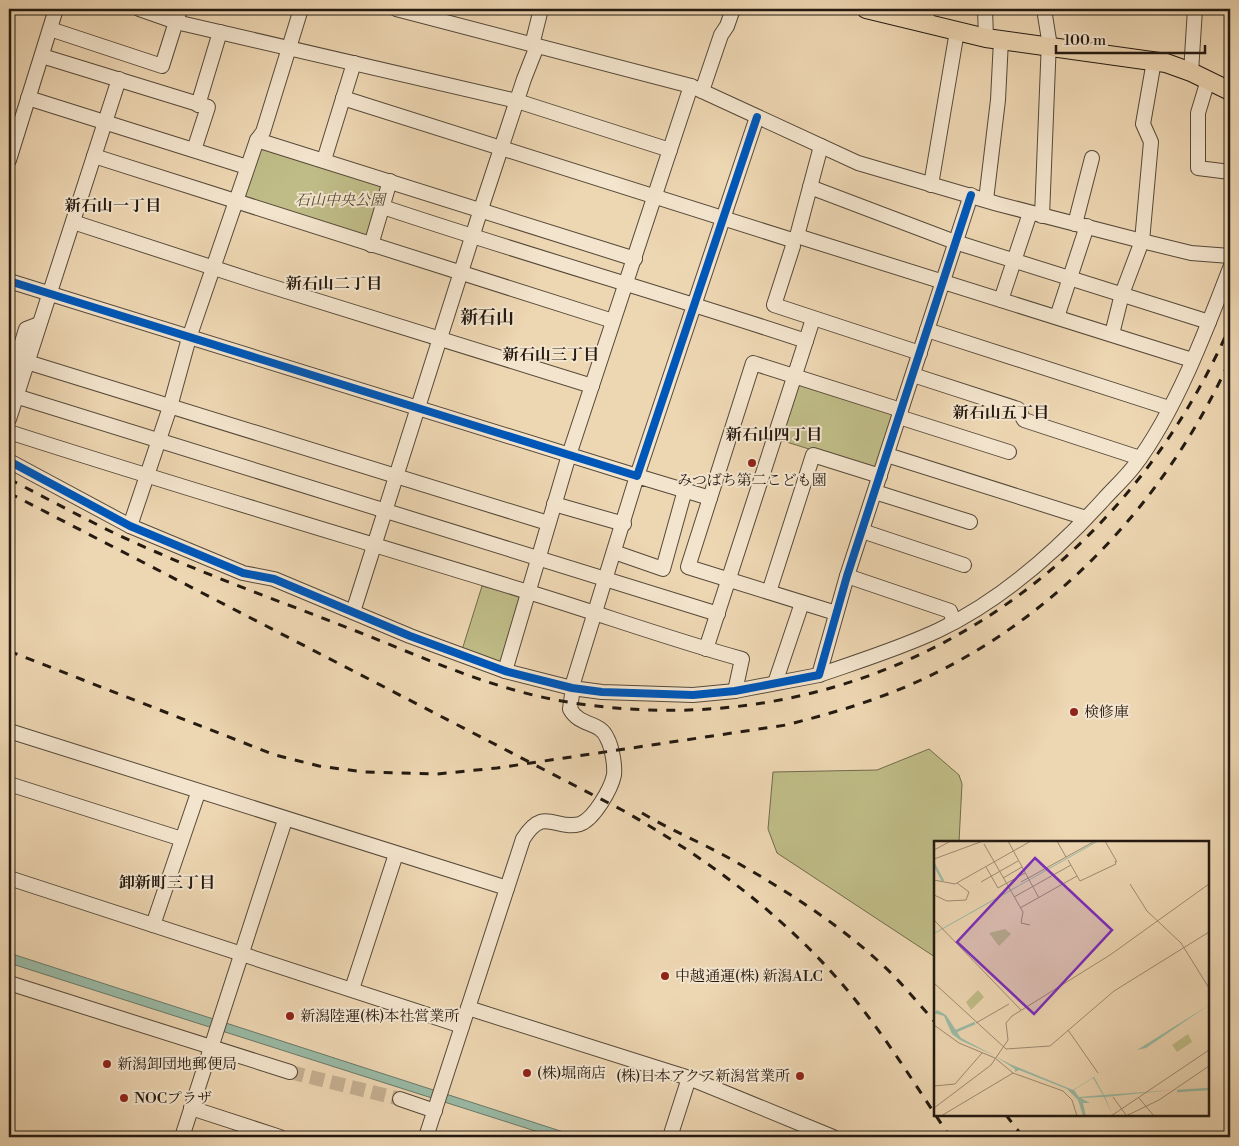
<svg xmlns="http://www.w3.org/2000/svg" width="1239" height="1146" font-family="'Libre Bodoni','Noto Serif JP',serif">
	<rect width="100%" height="100%" fill="#edd6b2"/>
	<filter id="stains"><feTurbulence type="fractalNoise" baseFrequency=".004" numOctaves="4"/><feColorMatrix values="0 0 0 0 .2 0 0 0 0 .09 0 0 0 0 .02 0 0 0 .5 -.17"/></filter>
	<radialGradient id="worn" r=".72"><stop offset=".6" stop-color="#630" stop-opacity="0"/><stop offset="1" stop-color="#630" stop-opacity=".3"/></radialGradient>
	<!-- green -->
	<g fill="#bfbc87" stroke="#726b4c">
		<path d="M258 145 386 185 369 240 241 199Z"/>
		<path d="M795 382 895 415 876 470 777 439Z"/>
		<path d="M482 586 525 598 504 666 462 650Z"/>
		<path d="M929 749 959 775 962 784 959 842H935V957L777 853 768 829 773 772 877 770Z"/>
	</g>
	<!-- water -->
	<path fill="#9abaa6" stroke="#6b7a6a" d="M9 953 579 1137H554L9 963Z"/>
	<g fill="none" stroke-linecap="round" stroke-linejoin="round">
		<!-- minor-tunnel -->
		<path stroke="#c5b092" stroke-width="14" stroke-dasharray="14 7" stroke-linecap="butt" d="M290 1072 400 1099"/>
		<!-- minor casing -->
		<g stroke="#564939" stroke-width="16">
			<g id="minor">
				<path d="M139 9 176 22 517 101 670 150"/>
				<path d="M301 9 263 132 257 140 635 259"/>
				<path d="M396 9 691 86 858 163 998 204 1142 241 1191 253 1230 256"/>
				<path d="M985 9 986 38"/>
				<path d="M925 23 928 9"/>
				<path d="M50 29 162 66 180 9"/>
				<path d="M532 45 541 9"/>
				<path d="M42 56 208 107 194 150"/>
				<path d="M1191 72 1195 9"/>
				<path d="M1208 80 1198 113V168L1230 172"/>
				<path d="M702 91 721 35 727 26 733 9"/>
				<path d="M28 98 247 167"/>
				<path d="M343 98 792 240"/>
				<path d="M198 105 220 32"/>
				<path d="M821 146 797 236 792 240 793 246 774 305 920 353"/>
				<path d="M94 156 613 321"/>
				<path d="M9 160 56 9"/>
				<path d="M324 160 354 63"/>
				<path d="M931 185 957 31"/>
				<path d="M810 187 955 242 1209 322"/>
				<path d="M986 200 998 100 1001 40"/>
				<path d="M383 207C523 254 665 294 806 341"/>
				<path d="M1042 216 1049 40 1044 9"/>
				<path d="M73 222 257 282 592 386"/>
				<path d="M1075 224 1092 158"/>
				<path d="M797 236 1192 360"/>
				<path d="M371 245 390 181"/>
				<path d="M9 281 637 476 757 117"/>
				<path d="M1001 300 1030 213"/>
				<path d="M1057 317 1087 226"/>
				<path d="M927 330 1169 408"/>
				<path d="M1112 334 1122 294 1142 241 1151 142 1143 124 1154 61"/>
				<path d="M27 362 548 523"/>
				<path d="M913 375 1018 409 1024 420 1140 458"/>
				<path d="M9 385 26 329 39 324"/>
				<path d="M9 394 718 614"/>
				<path d="M899 417 1009 452"/>
				<path d="M9 419 119 79"/>
				<path d="M9 432C180 487 353 538 525 591 598 613 669 639 742 659L735 691"/>
				<path d="M887 455 1086 518"/>
				<path d="M9 461 130 526 243 573 274 579 410 636 505 671 572 688 602 692 693 695 735 691 819 675 847 576 971 195"/>
				<path d="M875 492 970 522"/>
				<path d="M554 504 624 524"/>
				<path d="M130 526 170 407 189 338 257 140"/>
				<path d="M862 531 964 565"/>
				<path d="M614 552 663 569 685 490"/>
				<path d="M847 576 950 611 954 622"/>
				<path d="M769 592 813 455 880 476"/>
				<path d="M353 612 481 209 524 79 537 46"/>
				<path d="M836 613 688 567 753 363 901 410"/>
				<path d="M706 649 813 319"/>
				<path d="M505 671 569 455 691 86"/>
				<path d="M819 675C859 661 901 648 939 630 1003 599 1057 551 1104 499 1114 488 1126 477 1135 465 1175 412 1206 331 1230 268"/>
				<path d="M775 683 802 603"/>
				<path d="M9 731 507 888"/>
				<path d="M9 784 182 839"/>
				<path d="M9 878 462 1026"/>
				<path d="M153 925 198 793"/>
				<path d="M9 983 290 1072"/>
				<path d="M352 989 396 854"/>
				<path d="M468 1008 689 1078 833 1137"/>
				<path d="M400 1099 435 1111"/>
				<path d="M191 1108 280 1137"/>
				<path d="M182 1137 285 820"/>
				<path d="M426 1137 523 839C544 805 555 831 580 824 594 819 611 789 614 775 615 765 612 747 607 738 600 721 580 727 570 709L574 680 637 476 710 498"/>
				<path d="M670 1137 689 1078"/>
			</g>
		</g>
		<!-- major casing -->
		<g stroke="#241a11" stroke-width="20">
			<path id="major" d="M866 9 986 38 1166 63 1191 72 1230 91"/>
		</g>
		<!-- minor -->
		<use href="#minor" stroke="#f3e4cd" stroke-width="14"/>
		<!-- major -->
		<use href="#major" stroke="#edd6b2" stroke-width="18"/>
		<!-- rail -->
		<g stroke="#241a11" stroke-width="3" stroke-dasharray="9 9" stroke-linecap="butt">
			<path d="M9 479C58 504 106 531 156 552 222 581 290 605 356 631 427 659 498 692 574 703 862 747 1115 589 1230 326"/>
			<path d="M9 493 624 811C706 858 781 913 843 985 883 1032 916 1086 950 1137"/>
			<path d="M9 651 275 755 319 766 364 772 437 774 497 768 786 725C817 717 847 709 877 698 1036 641 1161 512 1230 360"/>
			<path d="M642 813C672 831 705 844 736 862 785 890 834 921 876 959 898 978 916 1001 935 1022"/>
			<path d="M1006 1115 1023 1137"/>
			<path d="M1229 1137 1230 1114"/>
		</g>
		<!-- cycleway casing -->
		<g stroke="#f3e4cd" stroke-width="11">
			<g id="cycleway">
				<path d="M9 281 637 476 757 117"/>
				<path d="M9 461 130 526 243 573 274 579 410 636 505 671 572 688 602 692 693 695 735 691 819 675 847 576 971 195"/>
			</g>
		</g>
		<!-- cycleway -->
		<use href="#cycleway" stroke="#0057b8" stroke-width="8"/>
	</g>
	<!-- markers -->
	<g fill="#8f2418" stroke="#f3e4cd" stroke-width="2">
		<circle cx="752" cy="463" r="5"/>
		<circle cx="1074" cy="712" r="5"/>
		<circle cx="665" cy="976" r="5"/>
		<circle cx="290" cy="1016" r="5"/>
		<circle cx="107" cy="1064" r="5"/>
		<circle cx="527" cy="1073" r="5"/>
		<circle cx="800" cy="1076" r="5"/>
		<circle cx="124" cy="1098" r="5"/>
	</g>
	<g text-anchor="middle" stroke-width="4" stroke-linejoin="round" paint-order="stroke">
		<!-- park labels -->
		<g font-size="15" font-style="italic" fill="#524b34" stroke="#f3e4cd">
			<text x="340" y="205">石山中央公園</text>
		</g>
		<!-- poi labels -->
		<g font-size="15" fill="#241a11" stroke="#f3e4cd" text-anchor="start">
			<text x="752" y="485" text-anchor="middle">みつばち第二こども園</text>
			<text x="1084" y="717">検修庫</text>
			<text x="675" y="981">中越通運(株) 新潟ALC</text>
			<text x="300" y="1021">新潟陸運(株)本社営業所</text>
			<text x="117" y="1069">新潟卸団地郵便局</text>
			<text x="537" y="1078">(株)堀商店</text>
			<text x="790" y="1081" text-anchor="end">(株)日本アクア新潟営業所</text>
			<text x="134" y="1103">NOCプラザ</text>
		</g>
		<!-- neighbourhood labels -->
		<g font-size="16" font-weight="bold" fill="#241a11" stroke="#f3e4cd">
			<text x="113" y="211">新石山一丁目</text>
			<text x="334" y="289">新石山二丁目</text>
			<text x="551" y="360">新石山三丁目</text>
			<text x="1001" y="418">新石山五丁目</text>
			<text x="774" y="440">新石山四丁目</text>
			<text x="167" y="888">卸新町三丁目</text>
		</g>
		<!-- quarter labels -->
		<g font-size="18" font-weight="bold" fill="#241a11" stroke="#f3e4cd">
			<text x="487" y="323">新石山</text>
		</g>
	</g>
	<!-- overview -->
	<g transform="translate(934 841)">
		<rect width="275" height="275" fill="#edd6b2"/>
		<path d="M71 88 77 93 65 105 55 92ZM44 149 50 156 37 169 32 161ZM254 193 258 201 243 211 238 204Z" fill="#bfbc87"/>
		<path d="M163 0H165L0 93V92ZM275 164 212 207 203 209 160 236 170 254 238 249 171 256 179 275 170 256 147 257 156 262H149L152 275H149L144 259 133 248 85 229 81 231V228L61 215 26 199 18 193 10 175 0 172 3 169 12 174 27 197 76 223 139 249ZM159 237 169 254 145 256 140 249Z" fill="#9abaa6" fill-rule="evenodd"/>
		<path fill="none" stroke="#9abaa6" stroke-width="2.5" d="M0 23 9 40M20 191 41 182M243 250 275 248"/>
		<path fill="none" stroke="#9d8b72" stroke-width="1" d="M74 0 105 57M123 0 132 16M171 0 183 21M50 3 89 71 87 82 96 84M0 9 17 0M0 18 49 0M134 19 146 40 182 23 181 20M52 26 64 47 91 32M69 37 88 26M0 39 21 43 97 0M47 41 84 20M87 41 161 0M196 43 213 70 247 102 275 147M0 54 13 60 32 59 35 51 23 42M80 56 137 24M86 67 143 35M0 79 87 169M0 142 72 208 116 205 180 150 275 91M42 182 75 163M0 184 25 202 61 217 79 232 129 250 138 259 143 275M134 189 164 232M0 245 21 243 48 212M179 256 192 274M205 257 220 275M0 267 57 224 74 199 72 182 78 175 176 114 275 43M7 275 79 232M177 275 275 209M192 275 225 259 275 225"/>
		<path fill="#7b2cbf" fill-opacity="0.15" stroke="#7b2cbf" stroke-width="2.5" d="M101 17 178 89 100 173 23 101Z"/>
		<rect width="275" height="275" fill="none" stroke="#241a11" stroke-width="2.5"/>
	</g>
	<!-- margin -->
	<rect width="1239" height="1146" fill="none" stroke="#edd6b2" stroke-width="30"/>
	<rect x="10" y="10" width="1219" height="1126" fill="none" stroke="#241a11" stroke-width="2.5"/>
	<rect x="15" y="15" width="1209" height="1116" fill="none" stroke="#241a11"/>
	<!-- scale -->
	<path d="M1056 45v8h149v-8" fill="none" stroke="#241a11" stroke-width="2.5"/>
	<text x="1064" y="45" font-size="15" fill="#241a11" stroke="#f3e4cd" stroke-width="4" paint-order="stroke">100 m</text>
	<rect width="100%" height="100%" filter="url(#stains)"/>
	<rect width="100%" height="100%" fill="url(#worn)"/>
</svg>
